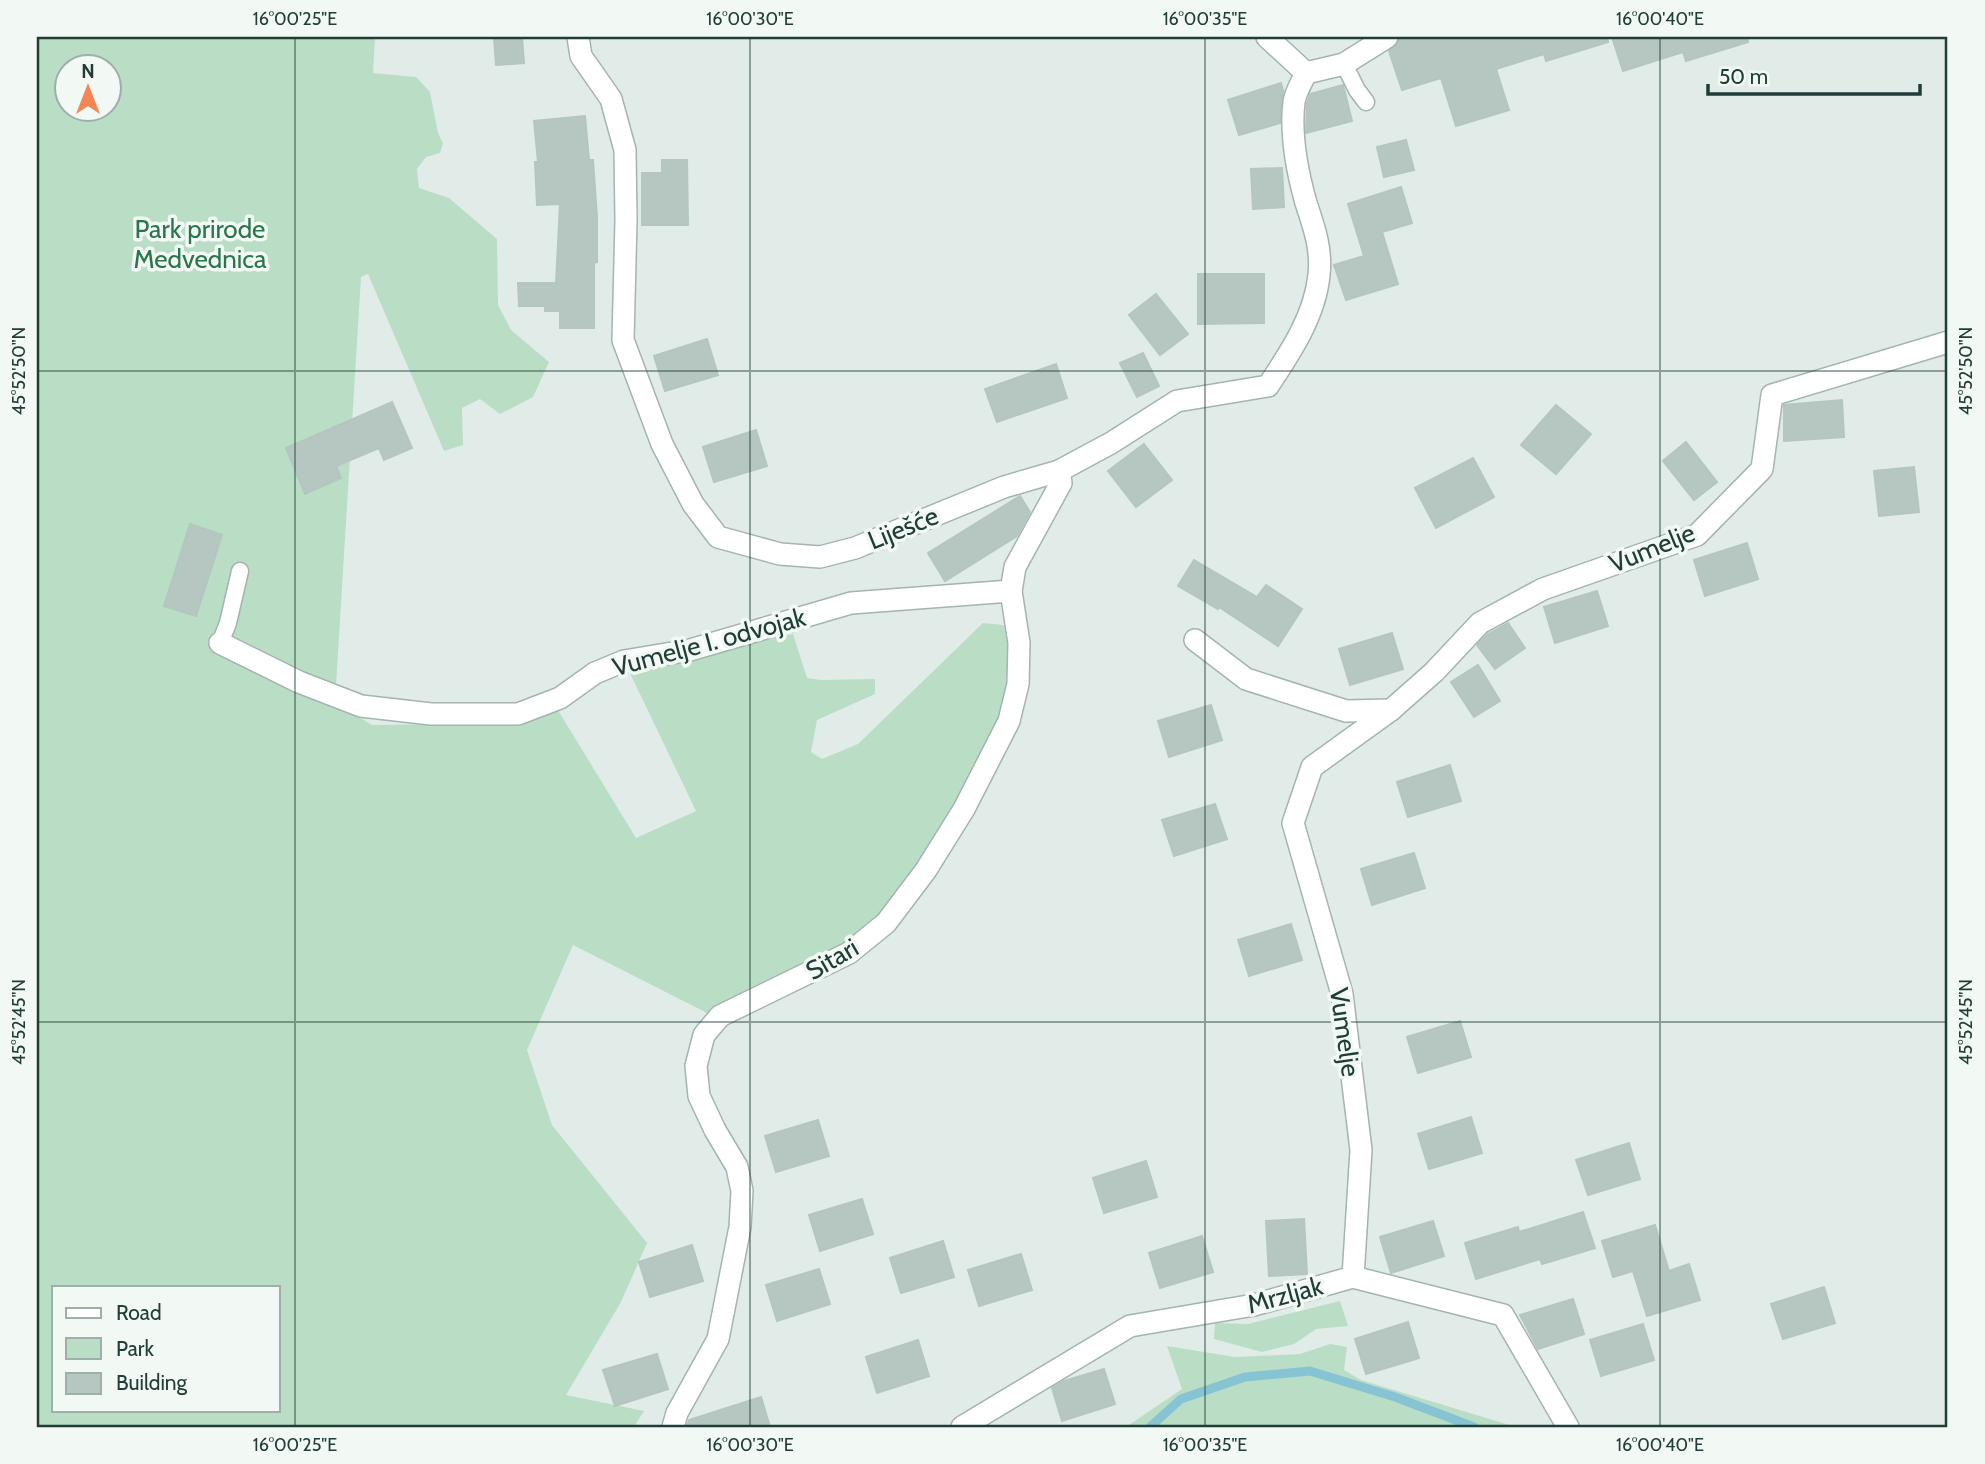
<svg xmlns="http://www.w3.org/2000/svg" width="1985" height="1464" font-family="Cabin,sans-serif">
	<rect width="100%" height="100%" fill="#e1ece8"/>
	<!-- green -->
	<g fill="#b9dec5" fill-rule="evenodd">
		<path d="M37 37H375L373 73 416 77 430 92 438 133 443 143 440 153 426 157 417 169 419 188 449 198 497 239 498 305 511 330 549 362 533 397 500 414 480 399 462 408 463 445 444 451 368 274 361 277 335 702 372 725 455 724 556 707 636 838 696 811 628 669 793 634 807 678 821 680 875 679V694L817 720 811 752 822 759 858 744 983 623 1003 625 1012 640 1002 713 947 819 912 875 875 922 812 967 711 1015 573 945 527 1050 552 1125 647 1243 621 1302 566 1395 644 1411 634 1427H37ZM66 66H108V108H66ZM54 1287H278V1410H54Z"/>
		<path d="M1340 1301 1348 1326 1316 1329 1294 1344 1262 1352 1214 1339 1215 1323 1248 1324Z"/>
		<path d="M1330 1344 1347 1347 1344 1370 1361 1380 1516 1427H1126L1182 1389 1167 1346 1235 1357 1300 1354Z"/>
	</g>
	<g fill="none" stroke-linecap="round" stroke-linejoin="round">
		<!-- stream -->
		<path stroke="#87c4d3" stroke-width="9" d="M1150 1427 1181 1399 1245 1377 1310 1371 1395 1397 1474 1427"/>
	</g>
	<!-- building -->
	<g fill="#b6c7c1" stroke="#b3c6bf" stroke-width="2">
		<path d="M522 37 524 63 496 65 494 38Z"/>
		<path d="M1400 37H1607L1608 42 1546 61 1544 54 1496 69 1509 110 1456 126 1441 78 1402 90 1389 51 1398 44Z"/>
		<path d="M1612 37H1747L1748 42 1686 61 1683 52 1623 71Z"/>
		<path d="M1281 83 1283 90 1280 123 1239 135 1228 100Z"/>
		<path d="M1343 85 1352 121 1306 133 1307 104 1310 94Z"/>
		<path d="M585 116 589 160H593L597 217V262L594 263V328H560V311H545V306H519L518 283H556L560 204 537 205 535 162H538L534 121Z"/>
		<path d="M1406 140 1414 170 1384 177 1377 147Z"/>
		<path d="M662 160H687L688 225H642V173H662Z"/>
		<path d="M1282 168 1284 207 1253 209 1251 169Z"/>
		<path d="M1401 187 1412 223 1382 232 1398 284 1346 300 1334 265 1364 256 1348 204Z"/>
		<path d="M1198 274H1264V323L1198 324Z"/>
		<path d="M1156 294 1188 334 1160 355 1129 315Z"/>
		<path d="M707 339 718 375 665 391 654 356Z"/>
		<path d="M1143 353 1159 386 1137 397 1120 363Z"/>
		<path d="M1056 364 1067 398 997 422 985 389Z"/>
		<path d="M1842 400 1844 437 1784 441V405Z"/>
		<path d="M392 402 412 448 384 460 379 448 336 466 341 478 305 494 286 448Z"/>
		<path d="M1556 405 1591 434 1556 474 1521 445Z"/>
		<path d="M756 430 767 466 714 482 703 447Z"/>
		<path d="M1686 442 1717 482 1694 500 1663 461Z"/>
		<path d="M1144 444 1172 480 1136 507 1108 471Z"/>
		<path d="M1473 458 1494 497 1436 528 1415 488Z"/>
		<path d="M1914 467 1919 512 1879 516 1874 471Z"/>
		<path d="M1020 496 1030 512 1017 536 945 581 928 553Z"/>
		<path d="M190 524 222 535 196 616 164 606Z"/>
		<path d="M1747 543 1758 579 1705 596 1694 560Z"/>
		<path d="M1194 560 1257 597 1266 585 1302 609 1278 646 1219 607 1218 609 1178 586Z"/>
		<path d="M1597 591 1608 626 1555 643 1544 607Z"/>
		<path d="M1508 623 1525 648 1495 669 1477 645 1488 634Z"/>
		<path d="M1392 633 1403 669 1350 685 1339 649Z"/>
		<path d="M1478 665 1500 701 1474 717 1451 682Z"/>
		<path d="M1211 705 1222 740 1169 757 1158 721Z"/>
		<path d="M1450 765 1461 801 1408 817 1397 782Z"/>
		<path d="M1215 804 1227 839 1174 856 1162 820Z"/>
		<path d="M1414 853 1425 888 1372 905 1361 869Z"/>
		<path d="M1291 924 1302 960 1249 976 1238 940Z"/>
		<path d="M1460 1021 1471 1057 1418 1073 1407 1037Z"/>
		<path d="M1471 1117 1482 1153 1429 1169 1418 1134Z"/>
		<path d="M818 1120 829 1156 776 1172 765 1136Z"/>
		<path d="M1629 1143 1640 1179 1588 1195 1576 1160Z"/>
		<path d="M1146 1161 1157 1197 1104 1213 1093 1178Z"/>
		<path d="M862 1199 873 1234 820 1251 809 1215Z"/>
		<path d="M1583 1212 1595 1248 1542 1264 1540 1259 1476 1279 1465 1243 1518 1227 1519 1232Z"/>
		<path d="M1304 1219 1307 1274 1269 1276 1266 1221Z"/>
		<path d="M1433 1221 1444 1256 1391 1273 1380 1237Z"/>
		<path d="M1655 1225 1669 1271 1689 1264 1700 1300 1647 1316 1633 1271 1613 1277 1602 1241Z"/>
		<path d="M1202 1236 1213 1272 1160 1288 1149 1253Z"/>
		<path d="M943 1241 954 1277 901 1293 890 1258Z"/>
		<path d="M692 1245 703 1281 650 1297 639 1262Z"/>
		<path d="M1021 1254 1032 1290 979 1306 968 1270Z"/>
		<path d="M819 1269 830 1304 777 1321 766 1285Z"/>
		<path d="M1824 1287 1835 1323 1783 1339 1771 1304Z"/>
		<path d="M1573 1299 1584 1334 1538 1349 1520 1315Z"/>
		<path d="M1408 1322 1419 1358 1366 1374 1355 1339Z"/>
		<path d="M1643 1324 1654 1360 1601 1376 1590 1340Z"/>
		<path d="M918 1340 929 1376 877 1393 866 1357Z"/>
		<path d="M657 1354 668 1389 615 1406 603 1370Z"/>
		<path d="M1104 1369 1115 1404 1062 1421 1052 1388 1064 1381Z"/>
		<path d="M761 1397 770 1427H687L689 1420Z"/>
	</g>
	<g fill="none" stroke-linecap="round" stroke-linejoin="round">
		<!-- service casing -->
		<g stroke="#a4b4af" stroke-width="19">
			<g id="service">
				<path d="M1344 64 1357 90 1366 102"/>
				<path d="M220 643 228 623 240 571"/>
			</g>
		</g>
		<!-- minor casing -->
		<g stroke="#a4b4af" stroke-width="24">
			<g id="minor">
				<path d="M578 37 581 56 611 99 625 150 626 220 623 340 662 444 693 504 718 537 780 554 820 557 855 548 1004 487 1059 471 1111 443 1177 401 1268 386C1290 353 1315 316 1319 275 1322 249 1314 227 1306 203 1297 171 1290 135 1294 102 1295 93 1302 82 1306 73L1344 64 1387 37"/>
				<path d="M1267 37 1306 73"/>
				<path d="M1195 640 1246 679 1346 711 1391 710"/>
				<path d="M220 643 299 682 361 706 431 714H518L560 698 595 673 624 661 690 650 851 603 1011 591"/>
				<path d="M1353 1277 1361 1150 1342 994 1293 823 1312 767 1391 710 1434 672 1480 623 1543 589 1697 535 1762 469 1772 395 1948 342"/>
				<path d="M673 1427 677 1413 718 1339 740 1227 742 1191 737 1167 715 1130 699 1096 696 1066 704 1035 720 1016 849 953 886 923 926 870 964 809 1009 721 1018 684 1019 643 1011 591 1015 567 1061 483 1059 471"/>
				<path d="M962 1427 1130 1326 1254 1305 1353 1277 1503 1315 1568 1427"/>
			</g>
		</g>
		<!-- service -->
		<use href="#service" stroke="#fff" stroke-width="16"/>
		<!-- minor -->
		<use href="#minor" stroke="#fff" stroke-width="21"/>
	</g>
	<!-- ticks -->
	<path fill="none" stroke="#213d37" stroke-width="2" stroke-opacity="0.45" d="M295 37V1427M750 37V1427M1205 37V1427M1660 37V1427M37 371H1948M37 1022H1948"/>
	<g text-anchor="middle" stroke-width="7" stroke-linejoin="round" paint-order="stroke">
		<!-- park labels -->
		<g font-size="26" fill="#2a764b" stroke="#f2f9f5">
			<text x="200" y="238">Park prirode<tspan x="200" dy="30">Medvednica</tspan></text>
		</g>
		<!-- street labels -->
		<g font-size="26" fill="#213d37" stroke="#f2f9f5">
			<text transform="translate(903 528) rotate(-22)" y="9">Liješće</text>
			<text transform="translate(1652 548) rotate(-22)" y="9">Vumelje</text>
			<text transform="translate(709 642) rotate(-15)" y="9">Vumelje I. odvojak</text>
			<text transform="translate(832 959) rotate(-30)" y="9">Sitari</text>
			<text transform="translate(1345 1032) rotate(82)" y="9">Vumelje</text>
			<text transform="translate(1285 1295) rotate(-15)" y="9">Mrzljak</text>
		</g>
	</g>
	<!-- border -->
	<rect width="1985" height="1464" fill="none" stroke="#f2f9f5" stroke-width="77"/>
	<!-- legend -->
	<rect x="52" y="1286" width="228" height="126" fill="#f2f9f5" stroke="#9eaea9" stroke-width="2"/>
	<rect x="66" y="1308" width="35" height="10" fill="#ffffff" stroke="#9eaea9" stroke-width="2"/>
	<text x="116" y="1320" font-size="21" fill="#213d37">Road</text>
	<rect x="66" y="1338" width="35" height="21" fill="#b9dec5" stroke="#9eaea9" stroke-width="2"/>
	<text x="116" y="1356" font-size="21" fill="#213d37">Park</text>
	<rect x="66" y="1373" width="35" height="21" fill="#b6c7c1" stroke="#9eaea9" stroke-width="2"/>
	<text x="116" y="1390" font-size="21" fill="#213d37">Building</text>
	<!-- north arrow -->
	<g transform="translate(88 88)"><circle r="33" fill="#f2f9f5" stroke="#9eaea9" stroke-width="2"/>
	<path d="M0-5L12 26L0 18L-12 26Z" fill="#f68555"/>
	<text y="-10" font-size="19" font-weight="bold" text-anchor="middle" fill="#213d37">N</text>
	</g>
	<!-- scale -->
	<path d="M1708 84v10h212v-10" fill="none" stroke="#213d37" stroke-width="3.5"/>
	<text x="1719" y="84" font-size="21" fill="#213d37" stroke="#f2f9f5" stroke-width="5" paint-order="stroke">50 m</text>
	<rect x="38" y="38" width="1908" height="1388" fill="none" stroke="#213d37" stroke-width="2.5"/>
	<g font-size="18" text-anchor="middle" fill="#213d37">
		<text x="295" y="25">16°00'25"E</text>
		<text x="750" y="25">16°00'30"E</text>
		<text x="1205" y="25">16°00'35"E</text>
		<text x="1660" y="25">16°00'40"E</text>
		<text transform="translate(19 371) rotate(-90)" y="6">45°52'50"N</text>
		<text transform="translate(1966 371) rotate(-90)" y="6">45°52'50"N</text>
		<text transform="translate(19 1022) rotate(-90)" y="6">45°52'45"N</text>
		<text transform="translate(1966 1022) rotate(-90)" y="6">45°52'45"N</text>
		<text x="295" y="1451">16°00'25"E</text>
		<text x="750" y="1451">16°00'30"E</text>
		<text x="1205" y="1451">16°00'35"E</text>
		<text x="1660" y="1451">16°00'40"E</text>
	</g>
</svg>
